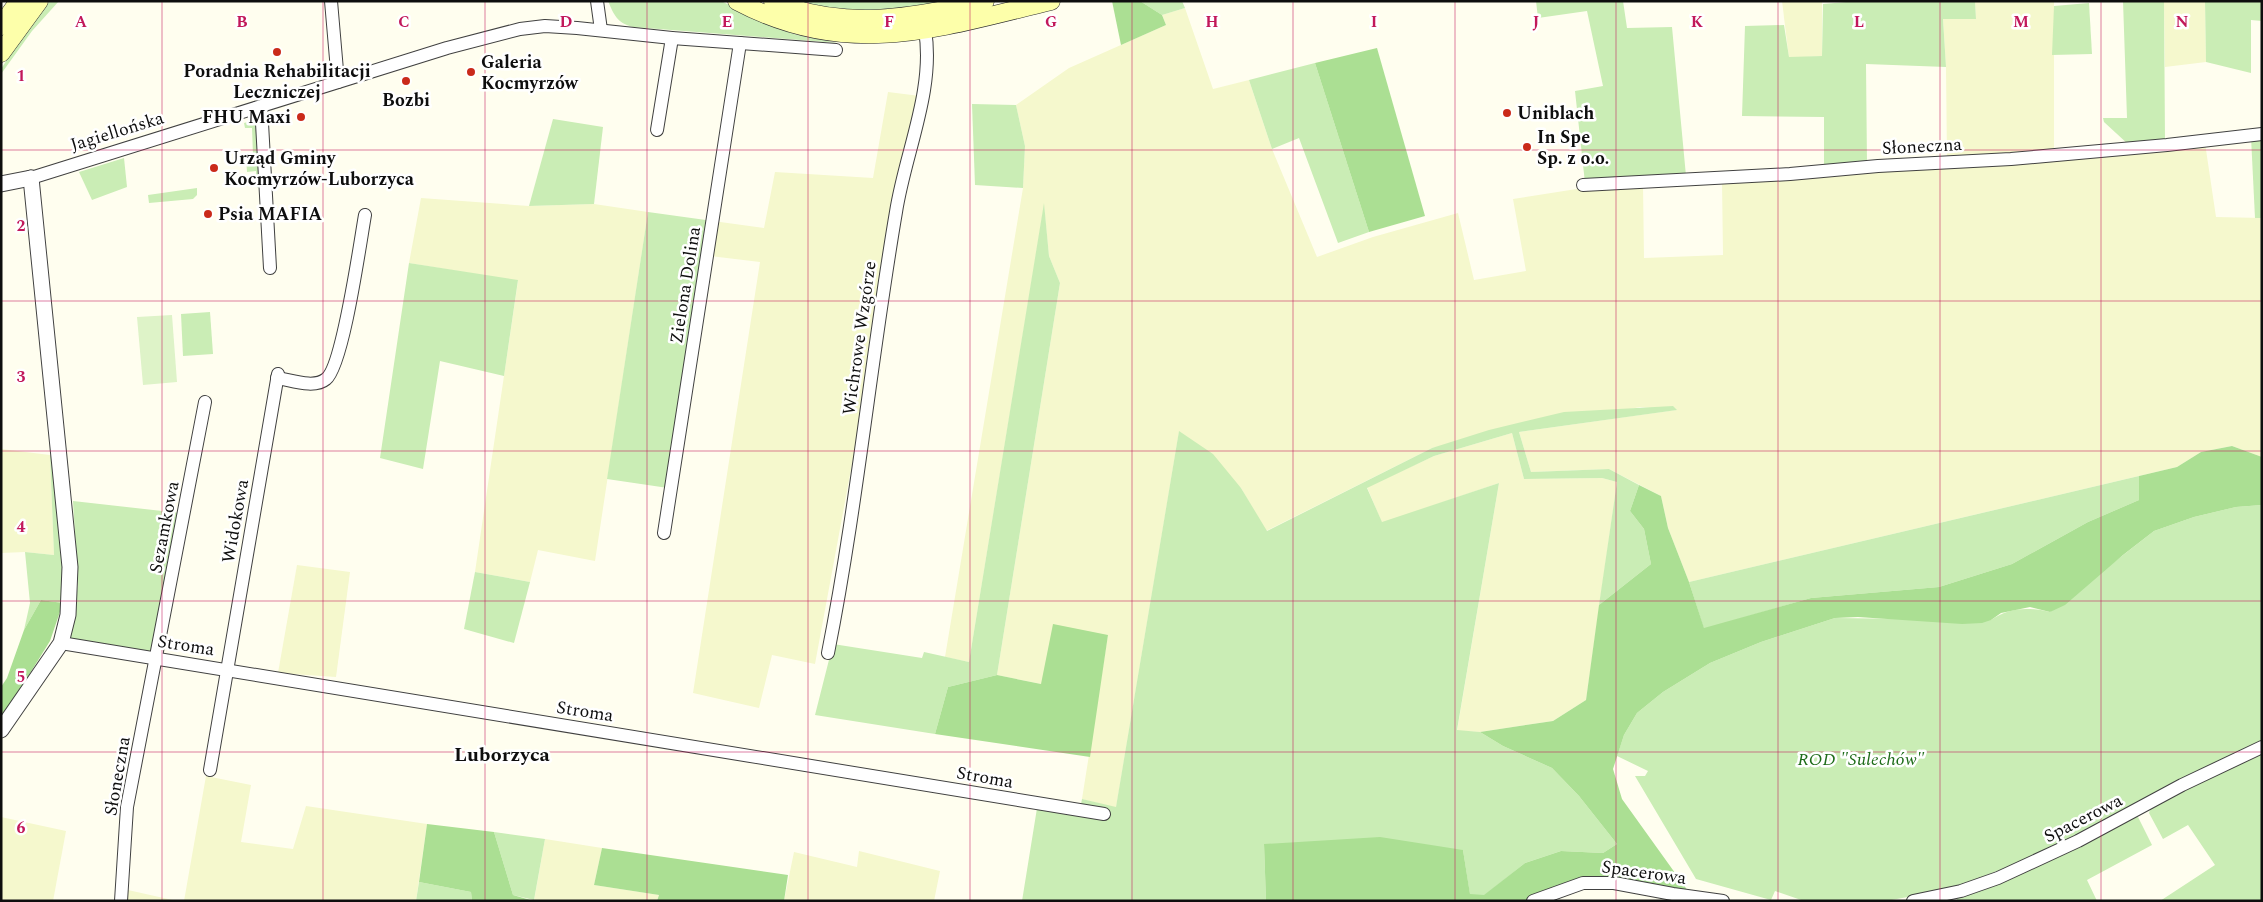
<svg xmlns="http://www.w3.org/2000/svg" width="2263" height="902" font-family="Spectral,serif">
	<rect width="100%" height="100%" fill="#fffeef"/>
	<!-- farmland -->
	<g fill="#f5f8cd">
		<path d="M1782 1H1822V56L1789 58Z"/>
		<path d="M1975 1H2054V152L1947 161 1946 67 1943 18 1976 19Z"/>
		<path d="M2164 1H2205L2206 62 2165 67Z"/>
		<path d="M1185 8 1213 89 1249 80 1272 149 1317 257 1373 237 1458 213 1474 280 1526 271 1513 199 1583 188 1643 184 1644 258 1723 255 1722 181 2205 143 2216 217 2262 218V457L2232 446 2201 452 2177 467 1689 582 1668 528 1661 496 1609 469 1531 472 1519 432 1676 410 1640 407 1432 448 1266 531 1241 488 1179 432 1116 808 1082 799 1108 635 1041 684 997 675 1060 283 1049 256 1044 206 969 662 945 657 1023 188 1025 146 1016 105 1069 68 1166 25 1162 15Z"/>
		<path d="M888 92 920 96 815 664 772 655 759 708 693 693 760 262 710 256 713 221 764 228 775 172 873 178Z"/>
		<path d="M421 198 529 206 594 204 648 212 595 561 538 550 530 582 475 572 518 281 409 263Z"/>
		<path d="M1512 433 1524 479 1602 478 1617 482 1586 700 1553 721 1480 732 1457 731 1499 483 1382 523 1367 487 1434 456Z"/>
		<path d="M1 449 50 455 54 555 25 552 1 553Z"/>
		<path d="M297 565 350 572 336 677 278 673Z"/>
		<path d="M206 776 251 785 241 842 293 849 306 806 427 824 416 901H184Z"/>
		<path d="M1 817 66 831 53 901H1Z"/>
		<path d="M545 839 602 848 594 885 659 895 657 901H534Z"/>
		<path d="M859 851 940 871 934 901H784L794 852 857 867Z"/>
		<path d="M119 888 177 901H117Z"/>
	</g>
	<!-- green -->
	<g fill="#caedb5">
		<path d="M50 1H59L32 31 1 74V69L25 32Z"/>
		<path d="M608 1H721L779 29 797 35 838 43 633 27C617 23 614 15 608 1Z"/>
		<path d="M795 1H960L910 10 838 11Z"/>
		<path d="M1140 1H1182L1185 8 1162 15Z"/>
		<path d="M1536 1H1623L1627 28 1672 27 1686 176 1585 183 1575 91 1603 86 1587 11 1538 18Z"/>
		<path d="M1858 1H1975L1976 19H1943L1946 67 1866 64 1867 165 1824 169V117L1742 116 1745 26 1784 25 1789 57 1822 56 1823 4Z"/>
		<path d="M2123 1H2164L2165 142 2129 145 2104 122 2103 118H2127Z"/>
		<path d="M2205 1H2262V21L2251 20V73L2206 62Z"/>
		<path d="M2089 3 2092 54 2052 55 2054 6Z"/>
		<path d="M1315 63 1369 232 1338 243 1299 138 1272 149 1249 80Z"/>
		<path d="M972 104 1016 105 1025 146 1023 188 975 185Z"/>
		<path d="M553 119 603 127 594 204 529 206Z"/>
		<path d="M255 120 256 121 264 188H257L256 171 247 172 246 156 253 155 252 128H245L244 123Z"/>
		<path d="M2262 136V218H2255L2251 137Z"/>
		<path d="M124 158 127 187 92 200 79 172Z"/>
		<path d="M197 188V195L193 199 149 203 148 195Z"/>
		<path d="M1044 203 1049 256 1060 283 997 675 948 687 935 734 815 715 833 644 922 658 924 652 969 662Z"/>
		<path d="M648 212 713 221 668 488 607 479Z"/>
		<path d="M409 263 518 280 504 376 440 361 423 469 380 458Z"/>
		<path d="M210 312 213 354 183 356 181 314Z"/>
		<path d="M1673 406 1677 410 1519 432 1531 472 1609 469 1639 485 1630 511 1644 529 1651 564 1599 605 1617 482 1602 478 1524 479 1512 433 1434 456 1367 488 1382 522 1499 483 1457 730 1480 732 1503 746 1552 768 1579 796 1617 844 1603 853 1561 851 1525 863 1485 895H1470L1463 850 1264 844 1266 901H1022L1038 802 1080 809 1082 799 1116 807 1179 431 1213 454 1241 488 1267 531 1432 448 1489 430 1564 412Z"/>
		<path d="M50 455 54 461 63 556V603L41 600 24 630 30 603 25 552 54 555Z"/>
		<path d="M2139 476V500L2088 522 2012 564 1939 587 1811 598 1704 629 1689 582Z"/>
		<path d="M73 501 180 513 153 652 68 639 78 586Z"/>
		<path d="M2262 505V742L2033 857 1951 889 1886 901H1804L1775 891 1771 900 1696 879 1635 776H1645L1648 771 1617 756 1624 735 1637 713 1663 692 1710 663 1761 642 1835 618 1991 620C2010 607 2028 607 2050 612L2154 531 2194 517 2236 507Z"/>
		<path d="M475 572 530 582 514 643 464 629Z"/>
		<path d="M2262 753V901H2160L2215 865 2188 825 2163 839 2149 813 2151 807 2190 786Z"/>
		<path d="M2133 817H2138L2152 845 2087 880 2097 901H1957V898C2017 874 2076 850 2133 817Z"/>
		<path d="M494 832 545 839 534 900 513 895Z"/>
		<path d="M419 882 471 892 472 901H416Z"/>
	</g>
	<!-- forest -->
	<g fill="#abdf93">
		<path d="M1112 1H1140L1162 15 1166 25 1121 45Z"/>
		<path d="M1377 48 1425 216 1369 232 1315 63Z"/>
		<path d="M2232 446 2262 457V505L2236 507 2194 517 2154 531 2123 555 2065 605 2050 612 2030 607 2001 613 1991 620 1982 623 1962 624 1858 617 1835 618 1761 642 1710 663 1663 692 1637 713 1624 735 1613 769 1622 799 1688 891 1585 877 1531 901H1266L1264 844 1380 837 1463 850 1470 894 1484 895 1525 863 1561 851 1603 853 1617 844 1579 796 1552 768 1503 746 1480 732 1553 721 1586 700 1599 605 1651 564 1644 529 1630 511 1639 485 1661 496 1668 528 1689 582 1704 628 1811 598 1939 587 2012 564 2088 522 2139 500V476L2177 467 2201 452Z"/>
		<path d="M41 600 63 603 50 641 1 720V687L7 678 24 630Z"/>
		<path d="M1053 624 1108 635 1090 757 935 734 948 687 997 675 1041 684Z"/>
		<path d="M427 824 494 832 513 895 534 901H472L471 892 419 882Z"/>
		<path d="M602 848 788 875 784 901H657L659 895 594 885Z"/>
	</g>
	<!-- pitch -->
	<path fill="#def3c8" d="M172 315 177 382 143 385 137 317Z"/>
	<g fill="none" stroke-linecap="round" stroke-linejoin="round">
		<!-- minor casing -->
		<g stroke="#414141" stroke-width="14">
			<g id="minor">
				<path d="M331 1 338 82"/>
				<path d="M597 1 601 30"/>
				<path d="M256 108 262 123 270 268"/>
				<path d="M657 130 672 38"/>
				<path d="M31 178 447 48 520 29 545 26 577 28 672 38 836 50"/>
				<path d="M1583 185 1790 174 1878 166 2011 159 2167 145 2262 134"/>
				<path d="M277 378C291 380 314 389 326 379 343 366 360 243 365 215"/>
				<path d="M664 533 740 43"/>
				<path d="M61 643 1104 814"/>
				<path d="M828 653C857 507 871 358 896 212 905 153 935 90 925 30"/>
				<path d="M210 770 278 374"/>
				<path d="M121 901 127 807 205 402"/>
				<path d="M1533 901 1583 883H1614L1673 894 1723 901"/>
				<path d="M1913 901 1961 891 1998 878 2078 841 2182 785 2262 747"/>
			</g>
		</g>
		<!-- tertiary casing -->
		<g stroke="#414141" stroke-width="17">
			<g id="tertiary">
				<path d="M1 184 31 178"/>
				<path d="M1 730 61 643 68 615 70 567 31 178"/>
			</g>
		</g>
		<!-- secondary casing -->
		<g stroke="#303030" stroke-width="19">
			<g id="secondary">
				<path d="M737 1C848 60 938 28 1051 1"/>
				<path d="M773 1C842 31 914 18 985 1"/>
				<path d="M1 26 19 1"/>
				<path d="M1 53 39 1"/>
			</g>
		</g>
		<!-- minor -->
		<use href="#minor" stroke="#fff" stroke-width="12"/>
		<!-- tertiary -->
		<use href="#tertiary" stroke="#fff" stroke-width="15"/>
		<!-- secondary -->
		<use href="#secondary" stroke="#fdffaa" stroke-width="18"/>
	</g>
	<!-- grid -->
	<path fill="none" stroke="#c2185b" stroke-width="1" stroke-opacity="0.55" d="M162 1V901M323 1V901M485 1V901M647 1V901M808 1V901M970 1V901M1132 1V901M1293 1V901M1455 1V901M1616 1V901M1778 1V901M1940 1V901M2101 1V901M1 150H2262M1 301H2262M1 451H2262M1 601H2262M1 752H2262"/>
	<!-- markers -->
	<g fill="#ca2a1a" stroke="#fff" stroke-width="2">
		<circle cx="277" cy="52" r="5"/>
		<circle cx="471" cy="72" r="5"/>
		<circle cx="406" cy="81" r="5"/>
		<circle cx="1507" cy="113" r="5"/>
		<circle cx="301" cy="117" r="5"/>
		<circle cx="1527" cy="147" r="5"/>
		<circle cx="214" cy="168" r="5"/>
		<circle cx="208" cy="214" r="5"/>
	</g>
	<g text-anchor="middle" stroke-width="5" stroke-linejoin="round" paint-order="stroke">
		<!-- poi labels -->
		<g font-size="18" font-weight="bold" fill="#0e0e0e" stroke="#fff" text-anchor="start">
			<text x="481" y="68">Galeria<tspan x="481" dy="21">Kocmyrzów</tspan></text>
			<text x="277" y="77" text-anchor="middle">Poradnia Rehabilitacji<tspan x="277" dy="21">Leczniczej</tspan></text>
			<text x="406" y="106" text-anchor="middle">Bozbi</text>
			<text x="1517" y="119">Uniblach</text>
			<text x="291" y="123" text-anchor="end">FHU Maxi</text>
			<text x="1537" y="143">In Spe<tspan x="1537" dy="21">Sp. z o.o.</tspan></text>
			<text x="224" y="164">Urząd Gminy<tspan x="224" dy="21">Kocmyrzów-Luborzyca</tspan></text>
			<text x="218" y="220">Psia MAFIA</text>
		</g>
		<!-- street labels -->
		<g font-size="18" fill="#0e0e0e" stroke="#fff">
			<text transform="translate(117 131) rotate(-17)" y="6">Jagiellońska</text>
			<text transform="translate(1922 146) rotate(-3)" y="6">Słoneczna</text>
			<text transform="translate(685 285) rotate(-81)" y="6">Zielona Dolina</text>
			<text transform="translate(859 338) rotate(-82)" y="6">Wichrowe Wzgórze</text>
			<text transform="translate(235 521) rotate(-80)" y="6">Widokowa</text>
			<text transform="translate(164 527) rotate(-79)" y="6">Sezamkowa</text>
			<text transform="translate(186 645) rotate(9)" y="6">Stroma</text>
			<text transform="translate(585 711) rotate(9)" y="6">Stroma</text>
			<text transform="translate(117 776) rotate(-80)" y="6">Słoneczna</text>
			<text transform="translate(985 777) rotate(10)" y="6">Stroma</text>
			<text transform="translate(2083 818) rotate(-27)" y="6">Spacerowa</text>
			<text transform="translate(1644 872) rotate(8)" y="6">Spacerowa</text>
		</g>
		<!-- park labels -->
		<g font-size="18" font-style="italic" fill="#1e6c19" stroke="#fff">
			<text x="1861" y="765">ROD "Sulechów"</text>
		</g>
		<!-- quarter labels -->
		<g font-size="20" font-weight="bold" fill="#0e0e0e" stroke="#fff">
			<text x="502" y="761">Luborzyca</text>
		</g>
	</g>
	<g font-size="16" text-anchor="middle" font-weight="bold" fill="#c2185b" stroke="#fff" stroke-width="5" stroke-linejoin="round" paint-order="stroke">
		<text x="81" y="27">A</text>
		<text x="242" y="27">B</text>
		<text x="404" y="27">C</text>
		<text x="566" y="27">D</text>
		<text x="727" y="27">E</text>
		<text x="889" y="27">F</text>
		<text x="1051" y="27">G</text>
		<text x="1212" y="27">H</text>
		<text x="1374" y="27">I</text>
		<text x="1536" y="27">J</text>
		<text x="1697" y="27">K</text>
		<text x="1859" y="27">L</text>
		<text x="2021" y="27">M</text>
		<text x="2182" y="27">N</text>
		<text x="21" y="81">1</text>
		<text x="21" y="231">2</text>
		<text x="21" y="382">3</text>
		<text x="21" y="532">4</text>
		<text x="21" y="682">5</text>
		<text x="21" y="833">6</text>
	</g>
	<!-- border -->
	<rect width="2263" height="902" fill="none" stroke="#0e0e0e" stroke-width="5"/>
</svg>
